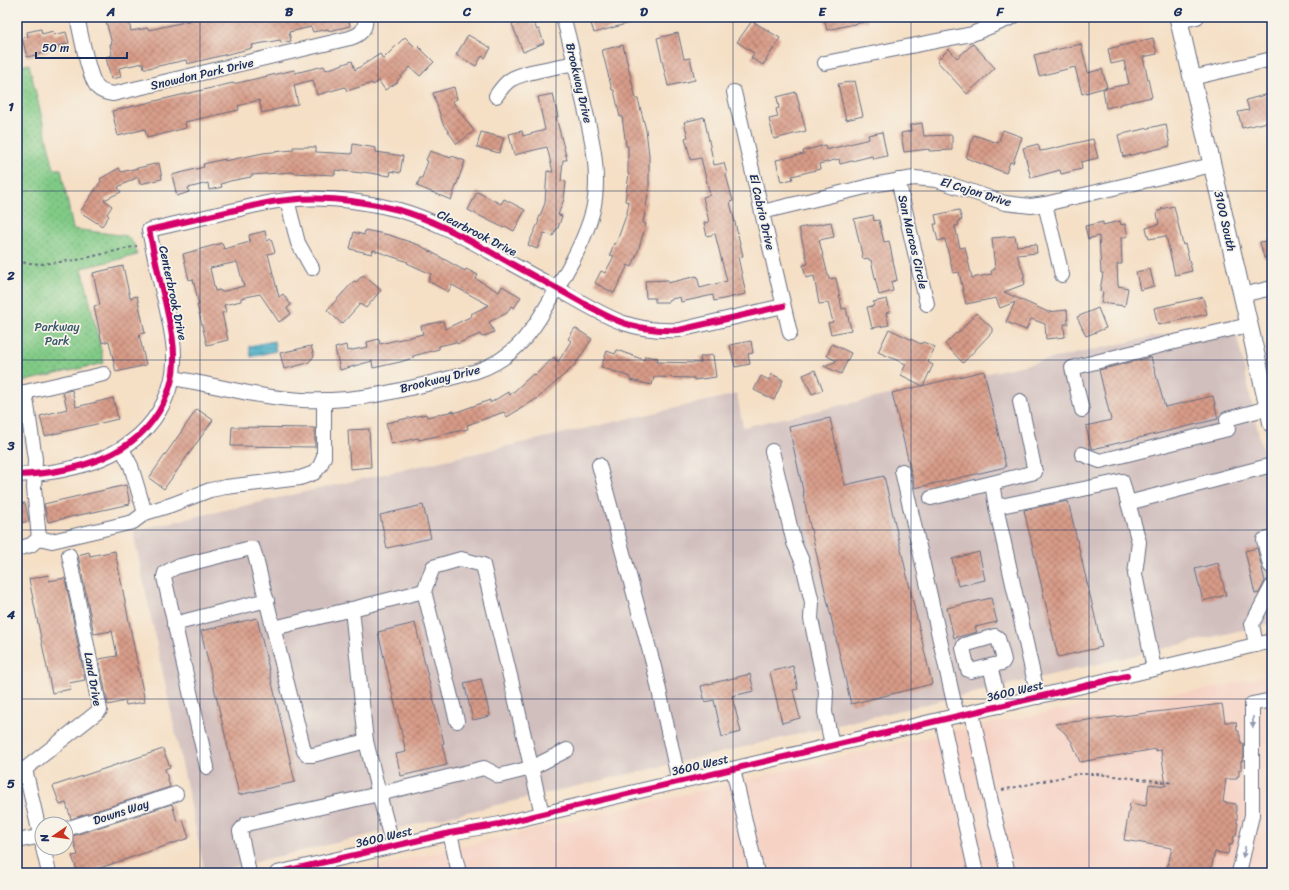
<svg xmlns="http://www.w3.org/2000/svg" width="1289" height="890" font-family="Sriracha,sans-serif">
	<defs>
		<pattern id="park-dots" width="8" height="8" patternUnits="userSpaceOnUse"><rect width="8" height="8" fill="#81ca86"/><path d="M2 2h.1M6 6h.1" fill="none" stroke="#69a471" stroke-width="1.8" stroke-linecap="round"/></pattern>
		<pattern id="water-rules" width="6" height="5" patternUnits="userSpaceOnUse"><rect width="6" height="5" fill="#45abc5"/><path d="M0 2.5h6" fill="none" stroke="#398ca3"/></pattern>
		<pattern id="building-cross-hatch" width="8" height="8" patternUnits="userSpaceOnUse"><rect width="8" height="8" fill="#d89b87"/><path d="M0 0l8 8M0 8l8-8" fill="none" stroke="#ae7f72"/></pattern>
	</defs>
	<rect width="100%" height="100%" fill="#f7f3e8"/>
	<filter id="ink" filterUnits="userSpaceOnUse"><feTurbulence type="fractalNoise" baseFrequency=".025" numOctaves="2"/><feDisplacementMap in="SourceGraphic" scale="8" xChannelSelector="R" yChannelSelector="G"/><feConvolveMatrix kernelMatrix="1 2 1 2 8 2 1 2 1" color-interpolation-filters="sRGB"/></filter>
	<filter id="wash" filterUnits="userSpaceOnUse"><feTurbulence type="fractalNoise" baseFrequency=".012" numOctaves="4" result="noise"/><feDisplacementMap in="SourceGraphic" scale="16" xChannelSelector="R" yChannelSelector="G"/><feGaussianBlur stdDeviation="0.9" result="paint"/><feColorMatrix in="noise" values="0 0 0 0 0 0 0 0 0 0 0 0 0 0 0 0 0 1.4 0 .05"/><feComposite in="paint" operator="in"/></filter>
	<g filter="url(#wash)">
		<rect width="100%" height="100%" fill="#f5dfc5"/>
		<!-- built -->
		<path fill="#f6d2c4" d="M1272 674V873H349L958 730 1138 695 1201 691Z"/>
		<!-- industrial -->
		<path fill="#d1bfbe" d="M1233 319 1272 493V623L216 871 211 873H205L133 531 737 394 743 427Z"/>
		<!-- park -->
		<path fill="url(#park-dots)" stroke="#4e7c72" d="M29 64 54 169H61L73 229 127 236 134 244 137 255 82 268 104 363 17 383V67Z"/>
		<!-- water -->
		<path fill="url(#water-rules)" stroke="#306d92" d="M274 341 276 351 251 357 249 346Z"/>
		<g id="blocks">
			<!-- building -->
			<g fill="url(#building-cross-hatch)" fill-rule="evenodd">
				<path d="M105 17H128L131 31 148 28 149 30 189 21 188 19 199 17H348L350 26 329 31 328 29 313 32 311 27 289 32 291 41 281 43 280 40 252 45 253 48 187 64 186 60 149 68H144L143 63 119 68 121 77 111 79 106 57 112 55 110 44H112Z"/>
				<path d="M529 17 532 24 534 23 537 30 539 29 544 43 523 52 512 24Z"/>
				<path d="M589 17H640V20L594 33Z"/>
				<path d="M824 17H868V21L827 30Z"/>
				<path d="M752 21 780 38 763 65 751 58 754 53 737 42Z"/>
				<path d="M41 29 42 34 53 31 54 35 66 32 69 43 47 49 48 52 27 57 22 38 28 37 27 32Z"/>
				<path d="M678 33 684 59 690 58 695 80 668 86 657 38Z"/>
				<path d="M468 35 491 48 485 58 482 56 476 66 456 55Z"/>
				<path d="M405 37 415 47 417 45 434 62 420 76 410 67 397 81 398 82 385 90 379 81 373 85 372 83 347 91 345 87 317 95 313 80 294 85 298 104 262 113 259 100 238 106 239 110 185 122 186 128 147 138 145 129 118 136 112 111 233 83V84L294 70 295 73 324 66 326 70 352 61 355 70 380 54 383 59Z"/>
				<path d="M1153 38 1157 54 1143 57 1152 97 1120 104V105L1106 108 1103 89 1129 84 1124 61 1111 64 1108 49Z"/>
				<path d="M973 44 995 68 967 94 937 61 949 49 957 58Z"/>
				<path d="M1081 44 1088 73 1102 69 1107 87 1082 94 1075 67 1039 76 1034 55Z"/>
				<path d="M623 45 636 99H638L646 130 649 155V189L643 223 646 224 638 251 632 267 628 265 614 293 595 283 601 271 605 273 614 256 610 255 614 243 616 244 627 213 629 202 625 201 629 174H628V146H626L622 116 620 117 614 90H612L602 50Z"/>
				<path d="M855 81 863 116 846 120 838 84Z"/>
				<path d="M454 87 457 99 452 101 474 131 457 144 443 124 433 93Z"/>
				<path d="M796 92 806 131 774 139 769 119 778 117 776 109 779 108 777 97Z"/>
				<path d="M1272 93V121L1242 128 1238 112 1249 110 1246 100Z"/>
				<path d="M553 94 558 117H556L567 160H563L561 181 566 182 564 199 558 215 562 216 558 228H557L553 236 544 233 537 249 528 245 539 221H538L545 203 547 171 553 172 547 147 514 155 509 134 522 131 523 136 545 130 538 97Z"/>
				<path d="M704 117 714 165 724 163 727 174 726 175 733 201 730 202 743 256 738 257 746 294 714 301 713 295 681 302 680 297 668 300 669 302H655V298H646L645 281 668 280V283L697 276 700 288 727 281 715 234 707 236 704 223 709 222 703 197 710 195 701 158 691 160 685 138 688 137 684 122Z"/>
				<path d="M922 123 924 136 952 135V150L929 151V149L904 152 901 133 911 131 910 125Z"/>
				<path d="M1166 124 1170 146 1123 157 1118 135Z"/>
				<path d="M1003 130 1022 137 1013 163 1010 162 1006 173 966 158 974 135 998 143Z"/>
				<path d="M481 132 504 138 499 153 477 147Z"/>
				<path d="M882 132 887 156 873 159 872 156 840 164 839 159 819 164 820 169 792 176 793 179 781 182 776 160 804 154 803 151 825 145 826 150 869 139 868 135Z"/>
				<path d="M1093 139 1098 158 1081 162 1082 169 1061 174 1060 170 1031 178 1023 148 1038 144 1040 151 1047 150Z"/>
				<path d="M353 144 376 148V152L403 156 400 173 391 171 390 176 363 172 362 173 335 170V175L293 173V172L251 175V177L230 181 221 184 222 187 209 190 208 183 188 188 189 192 177 196 172 175 204 167 203 164 225 159V161L263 153 293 150V147H316V152L352 154Z"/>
				<path d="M430 151 451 158 452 156 465 161 451 200 417 186 420 178H422L428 161 426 160Z"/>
				<path d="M159 163 162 179 140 184 138 177 118 187 121 192 104 200 112 206 107 214 109 216 102 226 80 212 101 181 100 179 119 168 121 172Z"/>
				<path d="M477 192 501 204 504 199 525 210 514 231 505 226 504 228 468 210Z"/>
				<path d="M1174 206 1183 245 1185 244 1192 271 1175 275 1166 236 1149 239 1146 228 1159 224 1157 213H1158V211L1162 210 1161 209Z"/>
				<path d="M959 210 962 220 958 221 959 225 955 226 960 248 965 247 972 278 992 274 991 271 995 269 992 238 1015 236 1017 246 1036 244 1037 253 1017 255 1025 277H1023L1025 284 1004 292 1048 312 1067 310 1068 324H1064L1065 337 1046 339 1045 324 1031 319 1026 330 1006 322 1015 302 1000 308 996 298 966 304 959 272 953 273 945 239 938 241 934 224H937L935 215Z"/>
				<path d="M873 215 874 221 879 220 884 242 889 241 897 280 891 282 893 291 879 295 871 260H869L868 258 863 259 854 219Z"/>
				<path d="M1120 221 1121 225 1125 224 1128 236 1121 238 1122 264H1117L1118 286 1128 288 1125 306 1101 303 1103 292 1100 291 1103 273H1101L1099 236 1088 239 1085 226 1103 222V225Z"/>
				<path d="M831 222 834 237 819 240 829 279 836 278 842 309 846 308 851 330 831 334 828 323 833 322 828 303 819 304 814 276 806 278 803 265 808 264 799 228Z"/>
				<path d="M365 230 389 235 419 245 465 271 466 269 478 275 476 279 499 292 502 286 521 297 514 308 511 306 507 313 489 322 494 332 482 337 480 334 457 344 456 342 439 346V349L413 356V358L400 362 373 368 372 361 340 370 335 348 346 345 347 351 368 347 367 342 379 339 380 344 423 334 421 326 443 321 445 329 472 316 471 314 489 305 452 285 448 292 428 281 431 274 407 263 408 262 373 250 372 254 350 249 354 232 364 235Z"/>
				<path d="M265 231 267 241 271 239 275 252 268 254 279 297 283 294 291 305 287 308 291 314 279 322 260 294 241 298V301L224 305 226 312 222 313 228 340 207 345 197 305H199L193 279 189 280 183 254 222 243 224 249 250 242 249 235ZM237 262 244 286 221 292 220 290 215 291 210 268Z"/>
				<path d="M1272 240V256L1264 258 1260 242Z"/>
				<path d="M123 266 130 298 137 296 145 333 139 334 146 365 116 372 109 341 102 343 94 306 100 305 93 273Z"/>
				<path d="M1150 269 1154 286 1140 290 1136 272Z"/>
				<path d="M363 275 381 290 366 308 360 304 342 324 327 310 354 281 356 282Z"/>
				<path d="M1203 297 1207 314 1158 325 1154 308Z"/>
				<path d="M887 299 890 312 886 313 889 325 872 328 867 307 874 306 873 302Z"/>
				<path d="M1098 308 1106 328 1086 336 1077 317Z"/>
				<path d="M976 313 992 328V332L963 363 945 344 956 333 957 334Z"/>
				<path d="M575 328 592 339 574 366 538 398 507 417 504 412 467 425 468 429 419 440 418 438 391 444 386 423 426 414 427 417 454 411V413L490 400V403L508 392 510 395 533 374 535 375 554 357 558 362 571 341 568 339Z"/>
				<path d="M889 329 921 344 923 342 935 347 928 362 933 365 923 386 901 375 906 364 878 352Z"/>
				<path d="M751 341 753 353 748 354 750 364 735 367 730 345Z"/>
				<path d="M832 344 851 353 841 374 824 366 837 361 827 356Z"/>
				<path d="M311 346 314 356 308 363 284 369 280 353Z"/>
				<path d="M617 350 644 360 645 356 658 358 657 362 701 363 700 357 713 355 716 377 694 380V378L654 377 652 385 630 380V377L601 367 607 351 615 354Z"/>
				<path d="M1151 357 1165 407 1213 396 1218 419 1093 449 1091 448 1086 426 1111 420 1099 370Z"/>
				<path d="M815 370 823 390 812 394 803 375Z"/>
				<path d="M984 371 1006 467 915 488 892 393Z"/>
				<path d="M772 374 783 380 774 400 754 390 761 376 769 380Z"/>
				<path d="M72 390 76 407 113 398 118 419 45 436 40 416 67 409 63 392Z"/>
				<path d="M197 409 213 420 164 489 149 478Z"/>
				<path d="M830 418 845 485 884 476 932 684 851 704 803 495H804L789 427Z"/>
				<path d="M232 427 315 428V447L231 446Z"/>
				<path d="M369 429 371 467 350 469 348 430Z"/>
				<path d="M126 485 130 504 48 522 44 504Z"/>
				<path d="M1068 501 1102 647 1058 657 1024 510Z"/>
				<path d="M25 503 29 521 17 524V504Z"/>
				<path d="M423 505 431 538 387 548 380 515Z"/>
				<path d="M1257 548 1265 581 1259 593 1255 594 1245 551Z"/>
				<path d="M115 551 145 702 126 705 125 701 108 705 99 659 117 656 116 650 112 631 94 634 78 555 89 552 90 556Z"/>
				<path d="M979 552 985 580 958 586 952 559Z"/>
				<path d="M1218 563 1226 595 1203 601 1195 569Z"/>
				<path d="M48 575 49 581 65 578 85 680 69 683 71 689 52 693 29 579Z"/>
				<path d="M991 598 997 622 975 627 977 632 954 638 947 608Z"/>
				<path d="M257 618 295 782 239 795 201 631Z"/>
				<path d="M415 623 444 743 442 744 447 765 401 776 396 754 406 752 378 632Z"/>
				<path d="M793 666 798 689 793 690 800 718 782 723 770 672Z"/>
				<path d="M750 674 754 691 732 696 741 732 722 737 714 700 705 702 701 686Z"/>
				<path d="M481 679 490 716 473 720 464 683Z"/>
				<path d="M1222 704 1225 722H1236L1237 731H1239V735H1240V741H1241V744H1244V757H1242L1243 761H1241V770H1239V776H1237V779H1226L1223 802 1236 804V813L1237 814V823H1238L1236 836H1234L1232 845 1230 844 1228 854 1215 852 1210 873H1166L1172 848 1124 840 1130 803 1146 806 1149 784 1166 786 1161 750 1156 751V749L1080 762 1072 742 1065 733 1055 724Z"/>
				<path d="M163 749 170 767 165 769 170 787 71 819 66 803 60 805 53 786Z"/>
				<path d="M172 804 177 821 183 820 189 838 85 873H78L72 856 78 855 72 836Z"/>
			</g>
		</g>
	</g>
	<g filter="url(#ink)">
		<use href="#blocks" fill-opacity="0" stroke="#676d82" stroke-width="1"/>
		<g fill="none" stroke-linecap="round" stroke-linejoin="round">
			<!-- minor casing -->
			<g stroke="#676d82" stroke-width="16">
				<g id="minor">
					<path d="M77 17C81 33 88 78 98 88 102 92 107 93 113 94L350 38C360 35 367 29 365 17"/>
					<path d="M1179 21 1197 17"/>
					<path d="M825 63 972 34 1013 17"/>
					<path d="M1192 78 1272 59"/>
					<path d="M734 92 790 333"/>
					<path d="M496 96C500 90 504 84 510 80 524 71 558 67 575 63"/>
					<path d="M898 180 927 304"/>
					<path d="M287 200 298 243 312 268"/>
					<path d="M1045 204 1062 275"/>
					<path d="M762 212 878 184 914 178 937 180 1005 203 1031 206 1045 204 1212 165"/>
					<path d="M1242 295 1272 288"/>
					<path d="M173 378C216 385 259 398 302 400 362 403 420 386 477 371 515 358 533 331 552 297 568 269 585 241 593 210 602 169 589 127 580 87 575 64 570 40 563 17"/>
					<path d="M25 392 104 374"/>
					<path d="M17 393 25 392 35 459 34 488 39 538 52 541 133 522 145 513 131 466 122 449"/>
					<path d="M1082 410 1072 368 1170 343 1249 325"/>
					<path d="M772 451 794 543 802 561 812 602 811 619 826 691 825 712 832 745"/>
					<path d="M1082 454 1100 461 1228 429 1227 419 1268 408"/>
					<path d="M599 465 654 667 679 782"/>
					<path d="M902 471 957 716"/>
					<path d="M17 475C73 473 138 457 164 402 170 389 174 376 174 361 175 341 169 321 165 301 159 278 154 254 149 230 176 224 204 217 231 211 250 207 269 201 288 200 324 196 363 201 399 210 431 219 460 235 489 251 511 264 534 276 556 288 601 312 624 333 679 330L783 306"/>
					<path d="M931 498 992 483"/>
					<path d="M1128 503 1272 465"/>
					<path d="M996 507 992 483 1035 472 1020 401"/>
					<path d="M145 513 171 505 210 490 226 487 300 478 314 473 320 466 324 457V400"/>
					<path d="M1272 538 1264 540 1270 565 1272 567"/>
					<path d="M17 549 31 545 39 538"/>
					<path d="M424 591 433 567 461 559 483 565 512 684 542 814"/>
					<path d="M174 624 267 600"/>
					<path d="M274 628 352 609"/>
					<path d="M1256 645 1252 624 1272 586"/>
					<path d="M990 666 1002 663 1004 660 998 638 995 636 964 645 963 648 968 670 971 671 990 666 1000 706"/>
					<path d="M1038 697 996 507 1122 481 1139 542 1135 574 1154 669"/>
					<path d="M972 713 989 793 1008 873"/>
					<path d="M942 720 976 873"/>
					<path d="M457 721 424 591 352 609 366 741 379 794 484 768 499 776 531 768 567 750"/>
					<path d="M207 767 164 577 165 573 176 567 247 549H253L255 555 304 751 308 755H313L366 741"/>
					<path d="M25 769 100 710 69 555"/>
					<path d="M25 769 42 843"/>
					<path d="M733 769 757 873"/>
					<path d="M66 829 176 794"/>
					<path d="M450 833 459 873"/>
					<path d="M17 841 42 836"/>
					<path d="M43 848 49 873"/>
					<path d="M249 873 240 831 246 824 379 794 393 846"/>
					<path d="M277 873 450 833 500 824 1272 641"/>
					<path d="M1239 873 1252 815V704L1272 700"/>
				</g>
			</g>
			<!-- major casing -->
			<g stroke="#676d82" stroke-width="19">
				<path id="major" d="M1178 17 1272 424"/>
			</g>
			<!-- path -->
			<g stroke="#676d82" stroke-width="2" stroke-dasharray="3 3" stroke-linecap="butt">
				<path d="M17 262 41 264 77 260 137 246"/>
				<path d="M1269 765H1272"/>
				<path d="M1002 790 1077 774H1097L1174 783"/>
			</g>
			<!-- minor -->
			<use href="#minor" stroke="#fff" stroke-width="14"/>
			<!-- major -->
			<use href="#major" stroke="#fff" stroke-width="17"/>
			<!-- cycleway casing -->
			<g stroke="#f7f3e8" stroke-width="8">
				<g id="cycleway">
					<path d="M17 475C73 473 138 457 164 402 170 389 174 376 174 361 175 341 169 321 165 301 159 278 154 254 149 230 176 224 204 217 231 211 250 207 269 201 288 200 324 196 363 201 399 210 431 219 460 235 489 251 511 264 534 276 556 288 601 312 624 333 679 330L783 306"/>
					<path d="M277 873 450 833 500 824 1127 676"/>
				</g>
			</g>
			<!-- cycleway -->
			<use href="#cycleway" stroke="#d6006c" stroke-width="6"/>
		</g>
		<!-- one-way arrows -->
		<defs><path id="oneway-solid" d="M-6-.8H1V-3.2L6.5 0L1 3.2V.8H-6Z"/></defs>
		<g fill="#8d97ae">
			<use href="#oneway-solid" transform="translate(1253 722) rotate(89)"/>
			<use href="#oneway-solid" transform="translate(1244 852) rotate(102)"/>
		</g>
	</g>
	<!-- grid -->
	<path fill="none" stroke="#1b2f5e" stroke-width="1" stroke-opacity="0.55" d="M200 17V873M378 17V873M556 17V873M733 17V873M911 17V873M1089 17V873M17 191H1272M17 360H1272M17 530H1272M17 699H1272"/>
	<g text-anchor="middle" stroke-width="3.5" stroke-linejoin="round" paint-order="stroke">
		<!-- street labels -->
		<g font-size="12" fill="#1b2f5e" stroke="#f7f3e8">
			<text transform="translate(202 74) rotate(-13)" y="4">Snowdon Park Drive</text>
			<text transform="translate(579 83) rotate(77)" y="4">Brookway Drive</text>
			<text transform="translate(976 192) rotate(17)" y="4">El Cajon Drive</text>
			<text transform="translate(762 212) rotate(77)" y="4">El Cabrio Drive</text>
			<text transform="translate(1225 221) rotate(77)" y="4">3100 South</text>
			<text transform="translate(477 233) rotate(27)" y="4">Clearbrook Drive</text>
			<text transform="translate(913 242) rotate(77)" y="4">San Marcos Circle</text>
			<text transform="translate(173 293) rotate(78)" y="4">Centerbrook Drive</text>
			<text transform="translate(440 379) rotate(-14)" y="4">Brookway Drive</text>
			<text transform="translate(93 679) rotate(80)" y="4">Land Drive</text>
			<text transform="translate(1015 691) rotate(-13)" y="4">3600 West</text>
			<text transform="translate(700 765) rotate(-13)" y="4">3600 West</text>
			<text transform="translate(121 812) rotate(-18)" y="4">Downs Way</text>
			<text transform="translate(384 837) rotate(-13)" y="4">3600 West</text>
		</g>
		<!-- park labels -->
		<g font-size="12" fill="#345668" stroke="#f7f3e8">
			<text x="57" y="331">Parkway<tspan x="57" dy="14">Park</tspan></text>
		</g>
	</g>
	<!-- margin -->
	<rect width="1289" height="890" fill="none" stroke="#f7f3e8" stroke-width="44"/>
	<!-- north arrow -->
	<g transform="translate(54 836) rotate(257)"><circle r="19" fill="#f7f3e8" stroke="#9fa5b1"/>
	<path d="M0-3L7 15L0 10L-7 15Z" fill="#c8321e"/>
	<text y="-6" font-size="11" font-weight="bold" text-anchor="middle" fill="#1b2f5e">N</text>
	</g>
	<!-- scale -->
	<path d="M36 52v6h91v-6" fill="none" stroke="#1b2f5e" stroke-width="2"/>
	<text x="42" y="52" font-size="12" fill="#1b2f5e" stroke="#f7f3e8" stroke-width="3" paint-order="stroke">50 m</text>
	<rect x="22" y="22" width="1245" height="846" fill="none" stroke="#1b2f5e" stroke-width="1.5"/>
	<g font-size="13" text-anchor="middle" font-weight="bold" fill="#1b2f5e">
		<text x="111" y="16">A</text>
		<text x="289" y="16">B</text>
		<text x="467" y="16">C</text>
		<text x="644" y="16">D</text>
		<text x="822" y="16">E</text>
		<text x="1000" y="16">F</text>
		<text x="1178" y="16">G</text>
		<text x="11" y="111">1</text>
		<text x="11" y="280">2</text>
		<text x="11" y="450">3</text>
		<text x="11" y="619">4</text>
		<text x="11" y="788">5</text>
	</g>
</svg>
